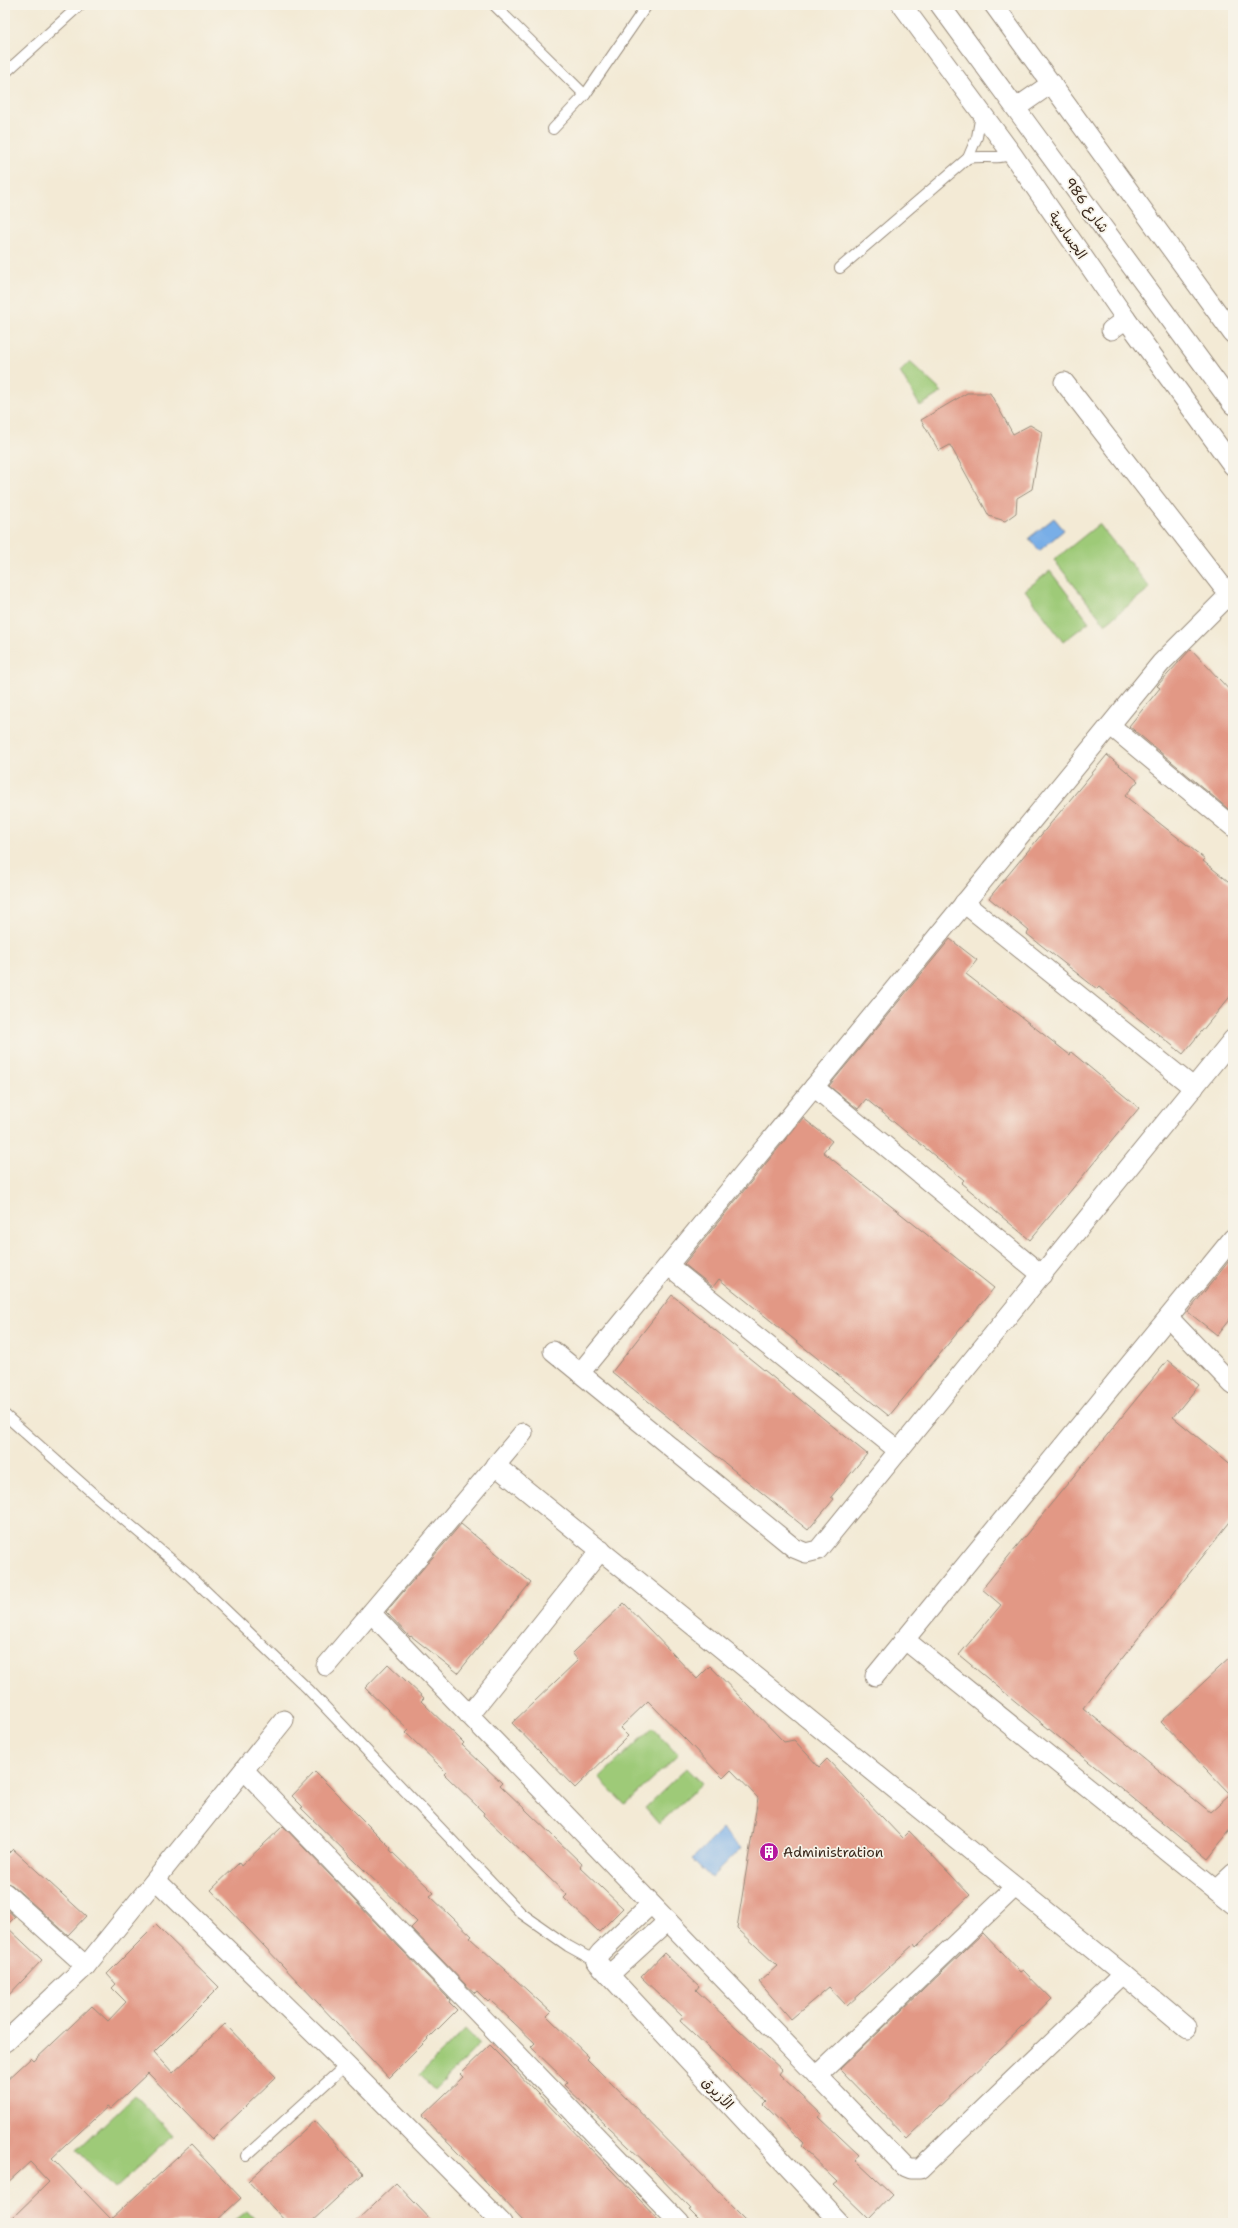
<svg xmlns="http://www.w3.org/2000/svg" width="1238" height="2228" font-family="'Shantell Sans','Playpen Sans Arabic',sans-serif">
	<rect width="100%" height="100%" fill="#f7f3e8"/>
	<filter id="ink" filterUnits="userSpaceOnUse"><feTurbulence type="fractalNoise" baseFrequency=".025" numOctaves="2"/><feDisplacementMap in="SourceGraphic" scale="8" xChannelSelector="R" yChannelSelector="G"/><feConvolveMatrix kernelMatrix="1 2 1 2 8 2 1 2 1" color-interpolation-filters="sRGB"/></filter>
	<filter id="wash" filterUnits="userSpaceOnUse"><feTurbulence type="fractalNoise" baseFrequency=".012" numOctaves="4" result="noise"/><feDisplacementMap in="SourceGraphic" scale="16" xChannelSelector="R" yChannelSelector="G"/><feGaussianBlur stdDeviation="0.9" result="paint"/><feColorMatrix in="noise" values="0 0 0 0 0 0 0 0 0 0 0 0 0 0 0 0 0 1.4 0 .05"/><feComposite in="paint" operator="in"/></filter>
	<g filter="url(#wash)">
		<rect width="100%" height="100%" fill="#f3ead5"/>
		<!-- green -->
		<g fill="#9eca78" stroke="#6c7a4b">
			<path d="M910 362 942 392 920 406 900 372Z"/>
			<path d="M1099 524 1150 588 1105 624 1054 560Z"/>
			<path d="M1050 571 1089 622 1063 642 1025 590Z"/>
			<path d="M652 1728 678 1755 625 1805 599 1778Z"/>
			<path d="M687 1768 702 1783 659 1824 645 1808Z"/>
			<path d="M465 2029 480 2044 434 2090 419 2075Z"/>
			<path d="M135 2095 173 2135 115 2189 77 2150Z"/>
			<path d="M247 2211 258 2223H232Z"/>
		</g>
		<!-- water -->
		<g fill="#78aee7" stroke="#5a6c82">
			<path d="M1054 518 1064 530 1039 551 1029 538Z"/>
			<path d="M722 1829 741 1848 711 1878 692 1859Z"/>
		</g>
		<g id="blocks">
			<!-- building -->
			<g fill="#e29885">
				<path d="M967 393H990L1013 434 1030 425 1042 432 1032 489 1017 498 1016 513 1005 521 989 516 950 445 939 451 921 420Z"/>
				<path d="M1191 649 1233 694V813L1129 726 1160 688 1157 686Z"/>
				<path d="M1107 755 1138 781 1125 796 1205 859 1203 861 1233 885V993L1183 1054 1099 987 1097 989 1027 934 1029 931 989 898Z"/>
				<path d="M950 939 977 960 966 974 1070 1055 1071 1052 1139 1108 1030 1240 961 1183 964 1180 866 1099 858 1109 829 1086Z"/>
				<path d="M803 1118 832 1141 823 1152 994 1288 889 1416 719 1279 713 1287 684 1264Z"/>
				<path d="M1233 1256V1315L1217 1335 1188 1312Z"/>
				<path d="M672 1295 867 1454 831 1497 834 1499 808 1530 612 1372Z"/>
				<path d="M1168 1360 1199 1385 1173 1417 1233 1466V1518L1083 1708 1210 1812 1230 1794 1161 1722 1233 1655V1827L1207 1859 959 1655 1001 1605 982 1589Z"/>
				<path d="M461 1524 531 1582 458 1673 411 1636 410 1637 386 1612Z"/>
				<path d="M624 1603 697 1679 710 1666 784 1742 794 1740 819 1767 827 1759 902 1838 909 1831 970 1895 916 1947 914 1944 847 2006 829 1987 791 2019 759 1982 777 1966 737 1928 758 1798 731 1770 723 1778 648 1701 620 1728 628 1736 575 1788 512 1723 578 1660 572 1653Z"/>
				<path d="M388 1664 424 1698 421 1701 464 1743 462 1745 502 1783 500 1785 582 1864 580 1867 623 1908 599 1932 564 1898 567 1895 483 1815 484 1813 444 1774 446 1772 406 1733 409 1730 365 1688Z"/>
				<path d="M315 1772 391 1848 390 1850 434 1893 430 1896 472 1936 470 1938 551 2012 547 2016 589 2057 587 2059 750 2223H702L689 2210 691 2209 650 2167 564 2085 567 2082 531 2047 535 2043 490 2000 488 2002 477 1991 475 1993 466 1985 411 1928 417 1922 301 1808 303 1807 292 1796Z"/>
				<path d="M283 1826 450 2000 449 2002 457 2010 389 2078 211 1890 239 1863 241 1866Z"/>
				<path d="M13 1849 86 1916 68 1935 12 1885 5 1882V1857Z"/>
				<path d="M5 1908 15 1917 6 1926 42 1960 5 1999Z"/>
				<path d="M156 1925 219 1987 154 2052 173 2073 225 2024 276 2077 212 2139 148 2073 110 2109 107 2107 52 2158 111 2219 191 2145 241 2198 214 2223H7L49 2182 30 2162 5 2185V2082L31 2058 34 2061 92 2006 108 2021 126 2002 112 1988 116 1984 107 1974Z"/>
				<path d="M983 1933 1020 1972 1023 1970 1051 1999 907 2138 840 2069Z"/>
				<path d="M664 1953 699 1986 696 1990 782 2070 779 2074 821 2114 819 2117 859 2155 855 2160 892 2195 869 2219 834 2185 838 2182 801 2146 803 2143 763 2104 766 2101 680 2021 683 2017 641 1977Z"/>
				<path d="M490 2045 511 2066 662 2223H526L422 2116 463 2077 460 2074Z"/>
				<path d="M314 2121 363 2174 310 2223H287L248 2181Z"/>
				<path d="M396 2183 434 2223H354Z"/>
			</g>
		</g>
	</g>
	<g filter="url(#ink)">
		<use href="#blocks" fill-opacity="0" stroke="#978a7a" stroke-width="1"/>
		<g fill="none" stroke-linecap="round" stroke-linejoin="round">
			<!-- lane casing -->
			<g stroke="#978a7a" stroke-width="12">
				<g id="lane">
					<path d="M494 5 585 95"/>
					<path d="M5 73 80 5"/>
					<path d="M553 129 585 95 647 5"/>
					<path d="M968 158C983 155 999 160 1012 154"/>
					<path d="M840 268 968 158 977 137 981 114"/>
					<path d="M5 1415 97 1497 186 1572 308 1689 521 1913 568 1946 597 1962"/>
					<path d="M246 2156 346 2065"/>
				</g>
			</g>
			<!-- street casing -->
			<g stroke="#978a7a" stroke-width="21">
				<g id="street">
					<path d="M902 5 1012 154 1126 319 1233 466"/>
					<path d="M940 5 1233 405"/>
					<path d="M994 5 1233 334"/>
					<path d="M1016 108 1052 83"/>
					<path d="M1111 330 1126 319"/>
					<path d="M1064 382 1233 600"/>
					<path d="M1111 726 1233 827"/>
					<path d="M964 903 1194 1088"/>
					<path d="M814 1087 1042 1275"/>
					<path d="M669 1266 899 1451"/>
					<path d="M1169 1318 1233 1385"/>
					<path d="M553 1351 794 1548 806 1553 818 1550 1233 1039"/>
					<path d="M580 1373 1161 663 1229 595"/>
					<path d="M495 1465 1123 1974 1187 2028"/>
					<path d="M371 1613 905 2167 910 2169H920L1123 1974"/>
					<path d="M904 1639 1233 1904"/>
					<path d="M326 1666 523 1433"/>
					<path d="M875 1676 1233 1238"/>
					<path d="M469 1715 601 1550"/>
					<path d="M244 1770 680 2223"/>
					<path d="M156 1880 346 2065 502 2223"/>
					<path d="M1216 1890 1233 1874"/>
					<path d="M5 1893 86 1966"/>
					<path d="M651 1904 601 1952 597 1957V1962L840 2223"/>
					<path d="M609 1975 668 1921"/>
					<path d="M5 2042 86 1966 284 1720"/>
					<path d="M817 2076 1015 1887"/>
				</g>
			</g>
			<!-- lane -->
			<use href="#lane" stroke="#fff" stroke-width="10"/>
			<!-- street -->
			<use href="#street" stroke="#fff" stroke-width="19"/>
		</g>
	</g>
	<!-- icons -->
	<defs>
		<g id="building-disc" transform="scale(1)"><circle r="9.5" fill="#b5179e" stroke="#f7f3e8"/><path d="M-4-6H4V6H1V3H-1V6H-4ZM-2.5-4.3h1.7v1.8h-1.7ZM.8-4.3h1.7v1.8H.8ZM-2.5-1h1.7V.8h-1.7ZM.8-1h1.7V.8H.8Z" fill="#fff"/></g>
	</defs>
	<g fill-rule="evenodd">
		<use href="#building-disc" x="769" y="1852"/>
	</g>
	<g text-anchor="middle" stroke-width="3.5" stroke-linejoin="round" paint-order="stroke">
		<!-- street labels -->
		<g font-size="14" fill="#3b2a1e" stroke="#f7f3e8">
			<text transform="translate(1087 205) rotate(54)" y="5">شارع 986</text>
			<text transform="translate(1068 235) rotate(55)" y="5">الجساسية</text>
			<text transform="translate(718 2093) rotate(47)" y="5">الأزيرق</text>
		</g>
		<!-- poi labels -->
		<g font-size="14" fill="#3b2a1e" stroke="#f7f3e8" text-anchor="start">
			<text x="783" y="1857">Administration</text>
		</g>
	</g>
	<!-- margin -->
	<rect width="1238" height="2228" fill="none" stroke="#f7f3e8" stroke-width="20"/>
</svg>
